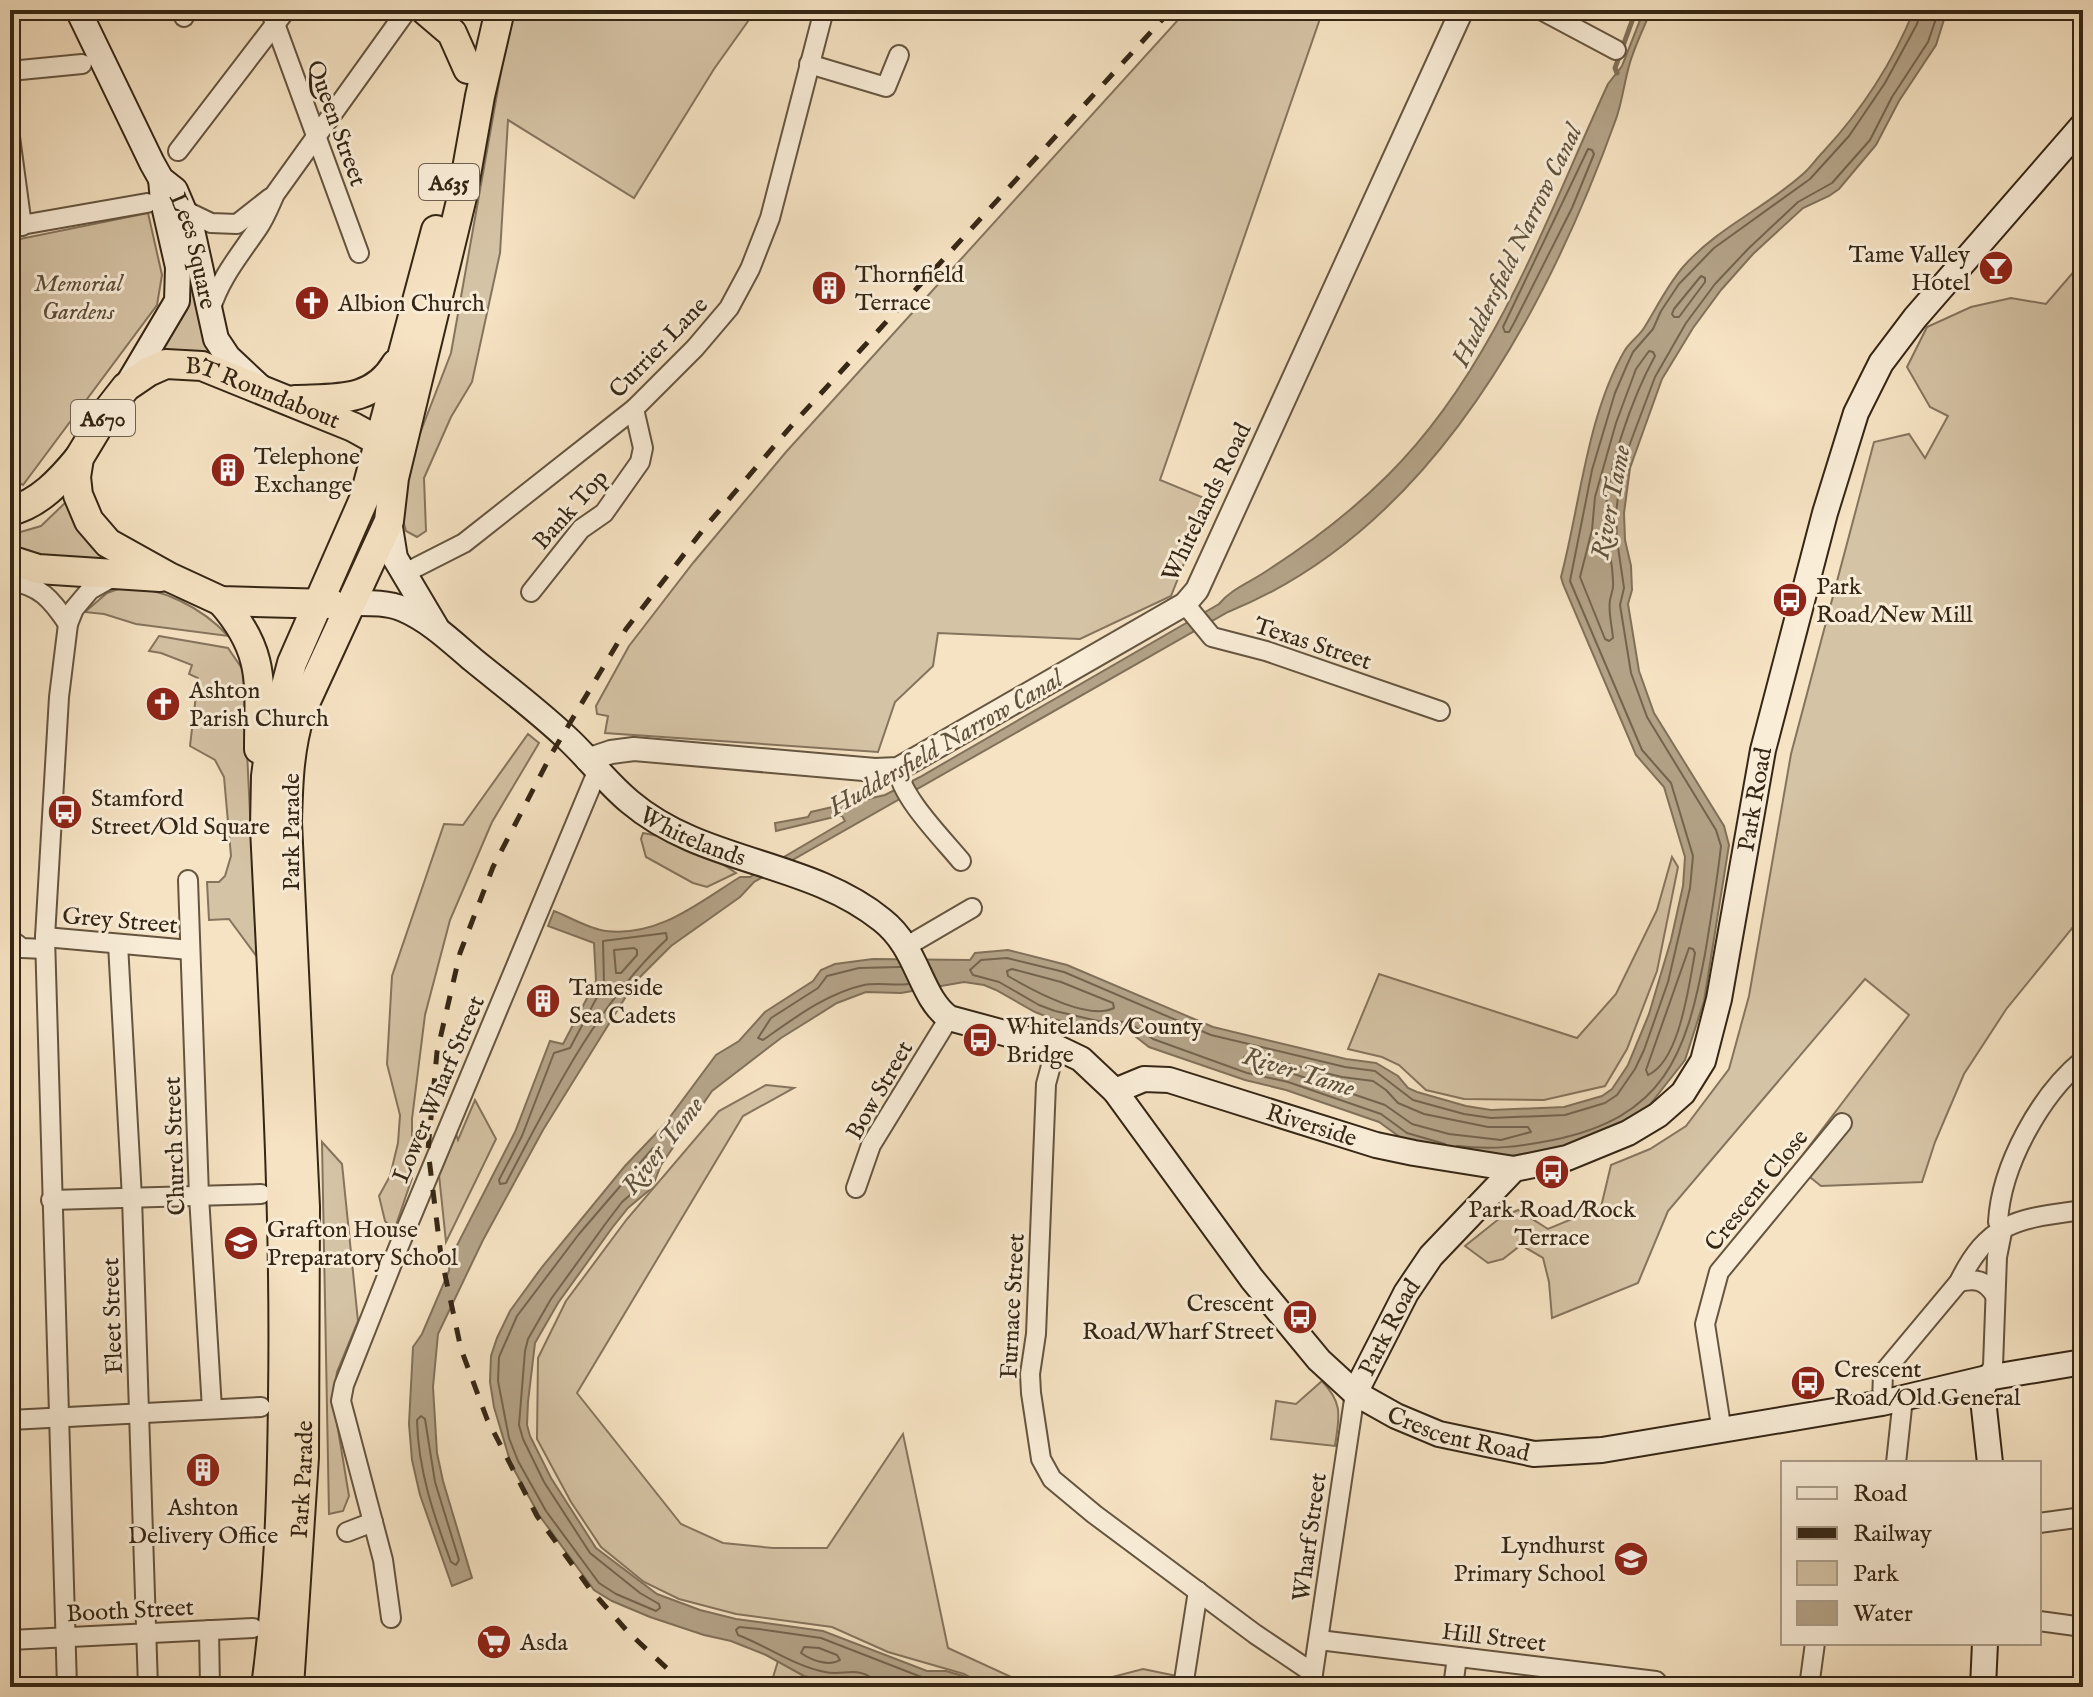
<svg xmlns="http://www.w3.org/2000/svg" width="2093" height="1697" font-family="'IM FELL English',serif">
	<rect width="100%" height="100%" fill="#f6e3c3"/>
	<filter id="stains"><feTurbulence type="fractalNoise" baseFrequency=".0025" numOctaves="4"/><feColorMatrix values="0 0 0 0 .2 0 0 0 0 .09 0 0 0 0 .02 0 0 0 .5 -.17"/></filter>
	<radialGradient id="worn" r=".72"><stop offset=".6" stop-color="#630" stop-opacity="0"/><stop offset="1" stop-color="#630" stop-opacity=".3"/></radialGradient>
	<!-- green -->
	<g fill="#d5c3a5" stroke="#85745d" stroke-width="2">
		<path d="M512 10H756L714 69 634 198 508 120 500 253 472 382 451 417 424 478 426 531 417 537 406 531 401 513 409 462 451 353Z"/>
		<path d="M1187 10H1323L1160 480 1209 500 1171 596 1080 639 938 633 933 666 895 702 878 752 605 733 608 716 597 714 596 706 629 646 693 563 786 452Z"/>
		<path d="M148 213 162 275 157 305 23 485 10 478V241Z"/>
		<path d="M2083 261V915L2007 1008 1964 1074 1935 1142 1922 1182 1821 1186 1795 1165 1909 1015 1865 979 1668 1211 1638 1283 1552 1318 1549 1282 1543 1258 1521 1245 1503 1259 1488 1263 1465 1246 1500 1218 1518 1210 1548 1229 1601 1207 1611 1165 1650 1149 1686 1126 1729 1069 1749 996 1791 754 1874 442 1909 434 1925 458 1948 416 1930 407 1907 367 1927 327 1971 307 2011 298 2046 304Z"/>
		<path d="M186 263 212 354 209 359 154 355Z"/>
		<path d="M67 501 117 562 35 555 10 548V535L41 526Z"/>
		<path d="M124 587C161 587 203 608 228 636L136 624 104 614 85 612 107 593Z"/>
		<path d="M159 636 228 648 243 670 257 957 229 919 209 920 207 882H219L225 876 231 856 224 777 215 760 190 746 198 678 189 674 192 665 161 653 149 651Z"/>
		<path d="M528 734 539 743 492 822 450 920 425 1015 412 1119V1178L394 1231 385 1221 379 1196 390 1176 398 1143 400 1115 387 1064 392 976 444 824 463 825Z"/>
		<path d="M643 833C675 838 710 854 736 873L707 887 693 883 646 857 641 839Z"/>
		<path d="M1672 857 1678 867 1657 971 1627 1049 1605 1086 1544 1100 1464 1099 1426 1090 1399 1065 1382 1057 1348 1049 1379 974 1577 1038 1616 994 1657 910Z"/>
		<path d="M766 1085 794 1088 743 1116 577 1393 681 1524 723 1543 773 1548H827L903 1434 948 1648 1033 1687H988L964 1674 888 1652 832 1627 736 1614 679 1599 644 1582 601 1547 571 1502 537 1439 538 1358 566 1301 627 1219 719 1111Z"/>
		<path d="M475 1100 496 1139 446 1242 439 1175 456 1134 458 1140Z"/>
		<path d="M322 1142 342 1164 358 1321 337 1372 333 1399 349 1496 343 1511 329 1514Z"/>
		<path d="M1322 1381C1344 1405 1339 1416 1335 1446L1271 1439 1276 1401 1296 1404Z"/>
		<path d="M778 1661 804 1676 831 1682 860 1679 871 1687H770Z"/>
		<path d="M1143 1669 1177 1676 1174 1687H1074Z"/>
	</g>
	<!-- water -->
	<g fill="#b4a388" stroke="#81715a" stroke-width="2">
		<path d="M1644 10H1651C1644 28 1634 47 1629 66 1624 84 1622 102 1616 119 1546 313 1429 531 1228 612L754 882 740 897 671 946 640 977 625 998 543 1130 483 1240 438 1334 433 1387 437 1453 443 1481 472 1578 452 1586 420 1495 412 1460 409 1424 413 1347 422 1334 449 1271 450 1259 515 1132 550 1041 563 1044 596 981 594 943 548 926 554 911C570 917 589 929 606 931 659 937 698 903 740 877H750L845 821 842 816H838L776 831 775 823 808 817 811 812 885 795 920 777 1219 604C1232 588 1251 582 1268 570 1310 543 1353 510 1388 475 1495 369 1546 218 1608 84L1622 66Z"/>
		<path d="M1914 10H1947L1936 45 1899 101 1876 145 1839 189 1829 196 1803 208 1753 254 1721 290 1693 328 1662 379 1630 468 1624 513 1625 540 1631 566 1632 590 1628 604 1639 671 1654 713 1724 826 1729 845 1704 1001 1685 1060 1648 1107 1629 1121 1578 1143 1502 1158 1404 1140 1379 1122 1286 1090 1245 1080 1149 1047 1126 1029H1098L1053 1019 1035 1012 996 990 984 985 964 982 901 993 866 992 837 1003 781 1038 712 1091 661 1165 652 1188 628 1208 612 1228 558 1303 535 1343 528 1402 527 1425 530 1436 551 1478 596 1548 657 1594 700 1610 736 1619 823 1631 927 1671H946L963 1676 982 1687H871L860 1679 831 1682 804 1676 766 1655 731 1641 704 1635 650 1617 612 1601 594 1590 539 1515 511 1464 494 1407 490 1382 491 1356 497 1338 510 1311 542 1267 625 1166 664 1125 716 1055 739 1041 765 1012 813 981 821 970 835 964 873 959 970 960 975 953 1008 950 1067 965 1213 1027 1346 1059 1376 1063 1398 1076 1408 1088 1417 1092 1466 1106 1491 1110 1564 1107 1602 1096 1612 1089 1628 1065 1649 1014 1671 940 1683 886 1685 857 1664 787 1636 755 1563 584 1561 577C1580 505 1587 415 1625 350 1630 342 1639 336 1644 328 1657 307 1667 286 1683 267 1717 228 1765 208 1803 174 1810 168 1816 159 1823 152 1861 111 1893 62 1914 10Z"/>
	</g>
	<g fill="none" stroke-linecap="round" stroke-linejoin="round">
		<!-- shore -->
		<g stroke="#74644e" stroke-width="2">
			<path d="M1588 149 1592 150 1594 154 1572 208 1514 323 1509 332H1505L1503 327Z"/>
			<path d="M1701 276 1705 278V282L1679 317H1674L1672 314 1674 309Z"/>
			<path d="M1649 351 1653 352 1655 356C1633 396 1606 470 1606 515 1605 538 1613 560 1613 582 1614 589 1611 594 1610 600 1608 612 1612 626 1613 638L1609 641 1605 639 1580 577 1592 530 1595 497 1616 423 1636 369Z"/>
			<path d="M666 933 667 939C597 1004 550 1099 506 1183L500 1184 499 1180 522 1136 554 1053 570 1048 604 984 603 941Z"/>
			<path d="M634 948 637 950V955L621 973H616L614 950Z"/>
			<path d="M1689 948 1693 949 1695 953C1689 984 1680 1061 1648 1075L1646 1070Z"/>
			<path d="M900 967 859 968 827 976 818 988 771 1018 758 1038 763 1040C793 1019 827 993 864 985 878 982 894 986 908 984"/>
			<path d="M1012 969 1061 982 1113 1003 1114 1008C1088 1021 1032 990 1008 976L1007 971Z"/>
			<path d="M1249 1054 1342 1077 1373 1081 1386 1090 1398 1103 1424 1114 1488 1127H1528L1531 1132 1501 1140 1449 1134 1412 1124 1385 1105 1291 1073 1247 1062 1244 1057Z"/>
			<path d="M1445 1144 1407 1133 1381 1114 1288 1082 1247 1073 1153 1039 1128 1022 1098 1021 1055 1011 1039 1005 999 982 973 975 970 970 981 960 1007 958 1064 972 1211 1035 1345 1067 1375 1071 1413 1100 1464 1114 1491 1118 1565 1115 1605 1103 1617 1095 1635 1069 1644 1050 1668 982 1690 888 1693 856 1671 783 1642 750 1570 581 1592 470 1615 393 1627 365 1633 352 1653 329 1661 311 1679 284 1714 248 1810 179 1849 136 1885 83 1917 24 1921 10"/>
			<path d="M1457 1146C1492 1150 1518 1147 1553 1140 1664 1117 1686 1056 1705 954 1711 918 1717 882 1721 846L1716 830 1647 717 1631 673 1620 605 1624 588 1617 540 1616 513 1622 465 1655 377 1686 323 1715 284 1748 249 1798 202 1832 183 1870 140 1892 97 1928 42 1939 10"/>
			<path d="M653 1148 657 1149 659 1152 645 1182 622 1202 606 1223 551 1299 528 1339 525 1351 519 1425 523 1439 544 1482 590 1553 640 1593 659 1604 660 1608 656 1611 616 1594 599 1583 546 1511 518 1461 509 1438 498 1381 499 1357 517 1316 579 1234Z"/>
			<path d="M421 1416 425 1419 435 1482 459 1560 456 1565 451 1562C434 1516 418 1470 417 1420Z"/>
			<path d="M804 1647 819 1648 837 1655 840 1660C829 1667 811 1660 801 1653Z"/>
			<path d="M875 1687 873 1679C857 1666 843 1676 825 1672 794 1666 767 1646 738 1635L736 1630 739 1627 759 1629 821 1638 924 1678 945 1679 966 1687"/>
		</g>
		<!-- stream -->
		<path stroke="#81715a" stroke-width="5" d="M1617 73 1615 68 1636 10"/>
		<!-- minor casing -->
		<g stroke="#655540" stroke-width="22">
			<g id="minor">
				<path d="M181 10 184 17"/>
				<path d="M270 10 359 253"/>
				<path d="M1541 10 1616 50"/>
				<path d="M809 64 886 87 899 55"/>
				<path d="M10 71 82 64"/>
				<path d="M10 137 22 226"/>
				<path d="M178 151 286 10"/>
				<path d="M184 210 211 223 237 224 270 198"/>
				<path d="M10 227 147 203"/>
				<path d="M210 311C220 278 239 256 258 228 265 218 270 205 275 194L407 10"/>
				<path d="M405 573 464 543 634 409 695 348 729 308 750 269 770 218 824 10"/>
				<path d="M10 581C40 585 52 600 68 624"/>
				<path d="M531 592 581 529 604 513 640 462 643 448 634 409"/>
				<path d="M1185 604 1212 637 1266 651 1440 711"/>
				<path d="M898 769C900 796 943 839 961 861"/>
				<path d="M188 880 199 1196 212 1409"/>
				<path d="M45 937 190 950"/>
				<path d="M10 939 22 948 45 949"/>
				<path d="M118 944 132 1198 148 1687"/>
				<path d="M907 946 972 908"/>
				<path d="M1056 1047 1046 1084 1036 1334 1030 1374 1031 1393 1041 1459 1052 1479 1094 1514 1255 1634 1313 1673"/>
				<path d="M856 1188 871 1145 949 1018"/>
				<path d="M51 1200 261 1194"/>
				<path d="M1959 1282C1976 1278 1985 1280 1995 1295"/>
				<path d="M1987 1378 1993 1366 1997 1257 2003 1227 1998 1222C2001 1166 2040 1095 2083 1060"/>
				<path d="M1882 1403 1883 1373 1959 1282C1990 1219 2020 1219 2083 1210"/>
				<path d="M10 1420 261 1407"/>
				<path d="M1722 1432 1705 1324 1719 1272 1842 1123"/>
				<path d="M1896 1463 1903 1398"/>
				<path d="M2039 1523 2083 1517"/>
				<path d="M347 1532 373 1522"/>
				<path d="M391 1618 383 1560 341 1401 344 1385 399 1246 597 772"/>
				<path d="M2039 1621 2083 1627"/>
				<path d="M209 1630 210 1687"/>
				<path d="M10 1640 253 1628"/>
				<path d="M1319 1640 1656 1681 1661 1687"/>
				<path d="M67 1687 45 937 59 697 68 624 74 609 90 590 115 576"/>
				<path d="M1183 1687 1198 1591"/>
				<path d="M1311 1687 1355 1393"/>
				<path d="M1453 1687 1457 1657"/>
				<path d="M1809 1687 1815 1643"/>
			</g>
		</g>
		<!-- tertiary casing -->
		<g stroke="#655540" stroke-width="26">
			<path id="tertiary" d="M587 760 611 752 634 749 875 770 898 769 1185 604 1197 590 1462 10"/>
		</g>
		<!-- secondary casing -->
		<g stroke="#352615" stroke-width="28">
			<g id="secondary">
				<path id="s1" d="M78 10 152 163 161 179 175 190 192 230 216 339 228 357 259 386"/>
				<path d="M126 387 177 301 178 267 163 201 161 179"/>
				<path d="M389 521 395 558 436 627"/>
				<path id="s2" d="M349 603C367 603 387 602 403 609 429 620 451 641 472 659 505 686 540 712 570 741 591 761 608 784 630 802 703 864 808 860 882 920 919 949 919 996 949 1018L1056 1047 1081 1059 1115 1091 1252 1279 1319 1360 1355 1393 1396 1416 1439 1434 1534 1454 1602 1450 1882 1403 1987 1378 2083 1362"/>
				<path id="s3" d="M1115 1091 1144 1079 1169 1080 1376 1145 1414 1153 1514 1169"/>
				<path d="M1987 1378 1982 1390 1990 1463"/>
				<path id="s4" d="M1355 1393 1406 1293 1431 1256 1514 1169 1567 1158 1628 1133 1658 1115 1683 1093 1703 1061 1719 999 1763 750 1825 513 1856 413 1881 363 1915 318 2083 125"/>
				<path d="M1983 1687 1985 1643"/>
			</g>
		</g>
		<!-- trunk casing -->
		<g stroke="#352615" stroke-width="32">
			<g id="trunk">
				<path d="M425 10 452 33 468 69"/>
				<path d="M295 400C336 398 373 403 396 364"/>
				<path d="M10 511C39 504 61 480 79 458"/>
				<path d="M10 560 38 569 160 577"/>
				<path d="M221 601C267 653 259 685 259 749"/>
				<path id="s5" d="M332 604 221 601 169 577 108 543 89 521 78 495 76 477 79 458 108 410 126 387 148 372 166 364 202 366 353 427 373 438 388 456"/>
				<path d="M266 1687C279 1591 282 1494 283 1397 286 1206 274 1017 265 827L266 776 270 746 292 663 364 499 436 230"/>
				<path id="s6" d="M289 1687 304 1457 305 1207 287 822C288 785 289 749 300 714L389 521 394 478 462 197 480 96 500 10"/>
			</g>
		</g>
		<!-- minor -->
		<use href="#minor" stroke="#f9edd8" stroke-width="18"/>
		<!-- tertiary -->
		<use href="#tertiary" stroke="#f9edd8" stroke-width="22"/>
		<!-- secondary -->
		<use href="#secondary" stroke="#f9edd8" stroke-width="24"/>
		<!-- trunk -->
		<use href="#trunk" stroke="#f6e3c3" stroke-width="28"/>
		<!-- rail -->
		<path stroke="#352615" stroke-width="5" stroke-dasharray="14 14" stroke-linecap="butt" d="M687 1687 628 1632 590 1589 537 1516 487 1419 461 1349 441 1256 428 1150 437 1052 460 953 493 867 552 753 626 629 706 526 793 424 1171 10"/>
	</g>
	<!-- icons -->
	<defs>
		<g id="bar-disc" transform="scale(1.8)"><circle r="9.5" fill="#8f2418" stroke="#f9edd8"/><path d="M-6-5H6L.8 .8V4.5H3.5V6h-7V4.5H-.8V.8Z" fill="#fff"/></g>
		<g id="building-disc" transform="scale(1.8)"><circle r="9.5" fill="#8f2418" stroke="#f9edd8"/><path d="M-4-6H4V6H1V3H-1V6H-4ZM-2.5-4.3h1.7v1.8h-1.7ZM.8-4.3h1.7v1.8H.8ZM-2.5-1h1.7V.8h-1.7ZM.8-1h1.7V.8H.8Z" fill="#fff"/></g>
		<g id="church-disc" transform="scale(1.8)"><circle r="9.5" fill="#8f2418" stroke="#f9edd8"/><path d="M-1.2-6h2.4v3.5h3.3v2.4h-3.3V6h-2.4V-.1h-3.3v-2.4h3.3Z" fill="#fff"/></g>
		<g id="bus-disc" transform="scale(1.8)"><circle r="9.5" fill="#8f2418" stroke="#f9edd8"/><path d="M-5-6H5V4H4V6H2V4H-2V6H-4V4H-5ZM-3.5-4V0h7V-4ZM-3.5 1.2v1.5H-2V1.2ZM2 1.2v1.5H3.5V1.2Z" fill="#fff"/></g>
		<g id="school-disc" transform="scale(1.8)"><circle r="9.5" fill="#8f2418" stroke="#f9edd8"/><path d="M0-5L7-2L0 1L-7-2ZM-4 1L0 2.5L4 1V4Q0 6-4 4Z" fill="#fff"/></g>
		<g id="supermarket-disc" transform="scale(1.8)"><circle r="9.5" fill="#8f2418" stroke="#f9edd8"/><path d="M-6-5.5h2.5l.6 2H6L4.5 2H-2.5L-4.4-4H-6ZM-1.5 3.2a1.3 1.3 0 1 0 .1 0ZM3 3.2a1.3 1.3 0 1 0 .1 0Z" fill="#fff"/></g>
	</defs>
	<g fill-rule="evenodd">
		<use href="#bar-disc" x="1996" y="268"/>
		<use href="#building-disc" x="829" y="288"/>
		<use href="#church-disc" x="312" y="303"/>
		<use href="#building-disc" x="228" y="470"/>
		<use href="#bus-disc" x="1790" y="600"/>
		<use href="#church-disc" x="163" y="704"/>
		<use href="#bus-disc" x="65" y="812"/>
		<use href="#building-disc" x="543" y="1001"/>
		<use href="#bus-disc" x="980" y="1040"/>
		<use href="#bus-disc" x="1552" y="1172"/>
		<use href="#school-disc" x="241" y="1243"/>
		<use href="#bus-disc" x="1300" y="1317"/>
		<use href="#bus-disc" x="1808" y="1383"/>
		<use href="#building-disc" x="203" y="1470"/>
		<use href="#school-disc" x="1631" y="1559"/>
		<use href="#supermarket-disc" x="494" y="1642"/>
	</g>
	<g text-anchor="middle" stroke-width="6" stroke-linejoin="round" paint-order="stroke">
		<!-- shield labels -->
		<g fill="#f9edd8" stroke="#706250" stroke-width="2">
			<rect x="419" y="164" width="60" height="36" rx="6"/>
			<rect x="71" y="400" width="64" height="36" rx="6"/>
		</g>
		<g font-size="22" font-weight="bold" fill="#352615">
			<text x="449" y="190">A635</text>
			<text x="103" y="426">A670</text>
		</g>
		<!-- street labels -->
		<g font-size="24" fill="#352615" stroke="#f9edd8">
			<text transform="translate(337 123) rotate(70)" y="8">Queen Street</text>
			<text dy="8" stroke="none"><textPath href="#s1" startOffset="270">Lees Square</textPath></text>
			<text transform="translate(658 347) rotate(-46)" y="8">Currier Lane</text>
			<text dy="8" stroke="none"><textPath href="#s5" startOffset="566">BT Roundabout</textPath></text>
			<text transform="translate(1206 502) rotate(-64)" y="8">Whitelands Road</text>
			<text transform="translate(570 509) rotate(-48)" y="8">Bank Top</text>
			<text transform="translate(1313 643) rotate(18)" y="8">Texas Street</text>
			<text dy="8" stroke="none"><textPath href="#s4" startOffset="770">Park Road</textPath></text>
			<text transform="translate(291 832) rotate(-90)" y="8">Park Parade</text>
			<text dy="8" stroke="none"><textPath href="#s2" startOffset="426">Whitelands</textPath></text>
			<text transform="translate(120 920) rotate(5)" y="8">Grey Street</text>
			<text transform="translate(438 1089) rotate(-67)" y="8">Lower Wharf Street</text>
			<text transform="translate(879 1090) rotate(-60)" y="8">Bow Street</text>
			<text dy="8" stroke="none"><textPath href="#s3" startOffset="206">Riverside</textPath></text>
			<text transform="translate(174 1146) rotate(-92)" y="8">Church Street</text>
			<text transform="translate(1756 1190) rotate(-51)" y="8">Crescent Close</text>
			<text transform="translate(1012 1306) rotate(-87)" y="8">Furnace Street</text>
			<text transform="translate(112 1316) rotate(-92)" y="8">Fleet Street</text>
			<text dy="8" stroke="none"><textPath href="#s4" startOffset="74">Park Road</textPath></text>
			<text dy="8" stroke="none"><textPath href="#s2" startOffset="1438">Crescent Road</textPath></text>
			<text dy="8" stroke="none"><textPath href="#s6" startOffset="208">Park Parade</textPath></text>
			<text transform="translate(1309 1537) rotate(-82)" y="8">Wharf Street</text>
			<text transform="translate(130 1610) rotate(-3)" y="8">Booth Street</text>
			<text transform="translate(1494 1637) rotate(7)" y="8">Hill Street</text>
		</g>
		<!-- poi labels -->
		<g font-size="24" fill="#352615" stroke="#f9edd8" text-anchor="start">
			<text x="1970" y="262" text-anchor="end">Tame Valley<tspan x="1970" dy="28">Hotel</tspan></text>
			<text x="855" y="282">Thornfield<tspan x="855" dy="28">Terrace</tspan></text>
			<text x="338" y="311">Albion Church</text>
			<text x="254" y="464">Telephone<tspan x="254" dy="28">Exchange</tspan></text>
			<text x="1816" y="594">Park<tspan x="1816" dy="28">Road/New Mill</tspan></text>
			<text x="189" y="698">Ashton<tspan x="189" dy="28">Parish Church</tspan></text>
			<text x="91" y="806">Stamford<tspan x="91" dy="28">Street/Old Square</tspan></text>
			<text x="569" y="995">Tameside<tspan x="569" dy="28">Sea Cadets</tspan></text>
			<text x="1006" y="1034">Whitelands/County<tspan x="1006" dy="28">Bridge</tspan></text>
			<text x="1552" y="1217" text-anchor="middle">Park Road/Rock<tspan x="1552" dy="28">Terrace</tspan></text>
			<text x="267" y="1237">Grafton House<tspan x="267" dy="28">Preparatory School</tspan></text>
			<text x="1274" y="1311" text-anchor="end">Crescent<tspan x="1274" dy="28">Road/Wharf Street</tspan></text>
			<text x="1834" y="1377">Crescent<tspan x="1834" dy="28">Road/Old General</tspan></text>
			<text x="203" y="1515" text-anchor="middle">Ashton<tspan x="203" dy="28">Delivery Office</tspan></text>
			<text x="1605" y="1553" text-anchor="end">Lyndhurst<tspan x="1605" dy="28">Primary School</tspan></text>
			<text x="520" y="1650">Asda</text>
		</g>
		<!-- park labels -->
		<g font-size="24" font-style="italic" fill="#5d4d39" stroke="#f9edd8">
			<text x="78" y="291">Memorial<tspan x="78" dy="28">Gardens</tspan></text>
		</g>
		<!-- water labels -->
		<g font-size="26" font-style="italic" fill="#61523d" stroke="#f9edd8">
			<text transform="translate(1516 245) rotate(-64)" y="9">Huddersfield Narrow Canal</text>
			<text transform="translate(1610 502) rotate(-79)" y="9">River Tame</text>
			<text transform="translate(945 742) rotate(-30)" y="9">Huddersfield Narrow Canal</text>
			<text transform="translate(1299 1071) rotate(17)" y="9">River Tame</text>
			<text transform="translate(662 1145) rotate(-52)" y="9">River Tame</text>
		</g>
	</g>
	<!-- margin -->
	<rect width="2093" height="1697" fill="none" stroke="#f6e3c3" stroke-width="40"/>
	<rect x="12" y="12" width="2069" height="1673" fill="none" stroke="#352615" stroke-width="4"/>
	<rect x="20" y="20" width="2053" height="1657" fill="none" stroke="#352615" stroke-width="2"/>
	<!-- legend -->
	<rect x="1781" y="1461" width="260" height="184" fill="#f9edd8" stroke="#ab9d8a" stroke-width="2"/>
	<rect x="1797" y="1487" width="40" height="12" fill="#f9edd8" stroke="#ab9d8a" stroke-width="2"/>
	<text x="1853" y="1501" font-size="24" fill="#352615">Road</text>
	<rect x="1797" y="1527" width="40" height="12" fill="#352615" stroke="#ab9d8a" stroke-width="2"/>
	<text x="1853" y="1541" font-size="24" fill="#352615">Railway</text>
	<rect x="1797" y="1561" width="40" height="24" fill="#d5c3a5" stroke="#ab9d8a" stroke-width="2"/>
	<text x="1853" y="1581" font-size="24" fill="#352615">Park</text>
	<rect x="1797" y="1601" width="40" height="24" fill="#b4a388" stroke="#ab9d8a" stroke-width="2"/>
	<text x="1853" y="1621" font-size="24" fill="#352615">Water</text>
	<rect width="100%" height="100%" filter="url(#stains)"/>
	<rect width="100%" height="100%" fill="url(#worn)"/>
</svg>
